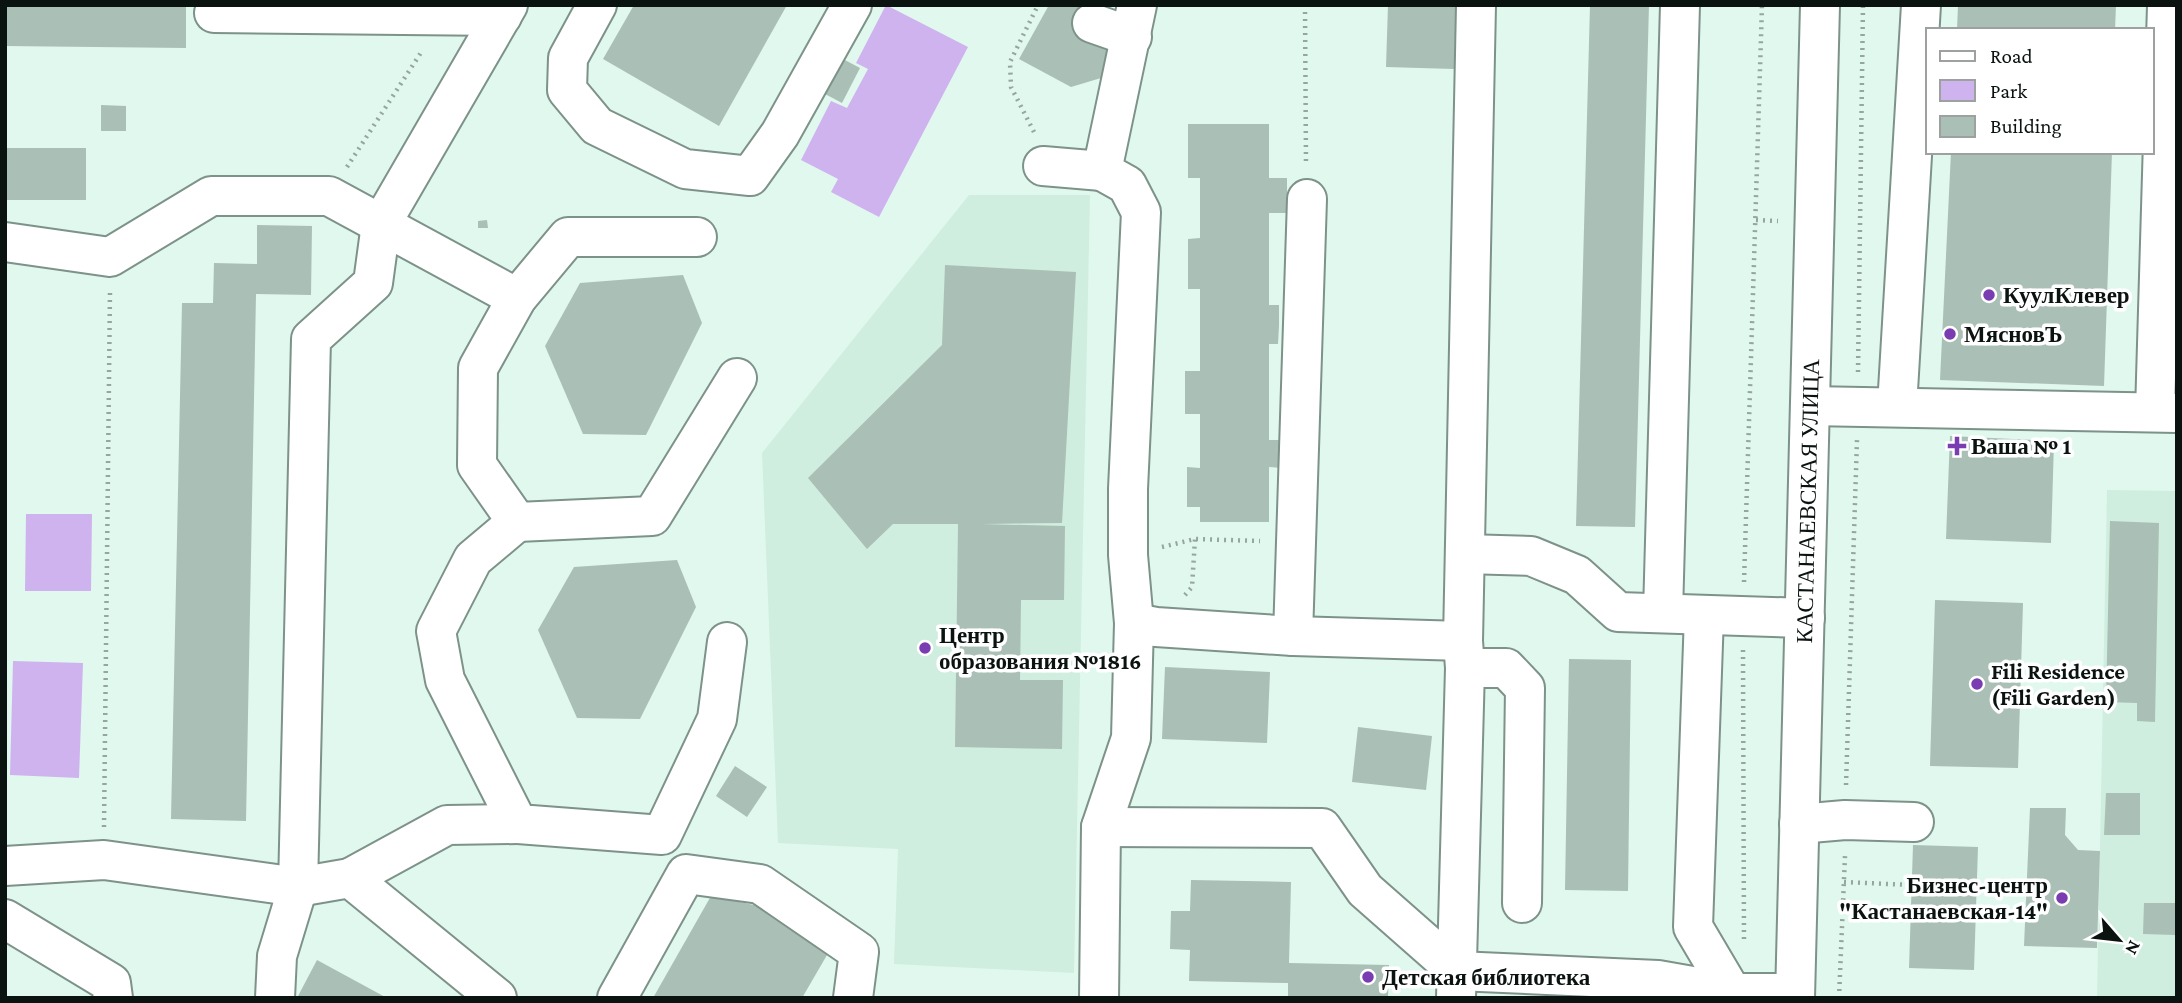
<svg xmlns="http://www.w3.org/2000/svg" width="2182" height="1003" font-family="'Crimson Pro',serif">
	<rect width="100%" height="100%" fill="#e1f8ee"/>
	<!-- built -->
	<g fill="#cfeedf">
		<path d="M969 195H1090L1074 973 894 964 898 849 778 843 762 453Z"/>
		<path d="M2107 490 2177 491V998H2097Z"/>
	</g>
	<!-- green -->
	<g fill="#ceb3ef">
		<path d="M886 5 968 47 879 217 831 192 838 179 801 160 831 101 847 108 868 69 856 63Z"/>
		<path d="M26 514H92L91 591H25Z"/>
		<path d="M13 661 83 663 79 778 10 775Z"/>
	</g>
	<!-- building -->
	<g fill="#aabfb5">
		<path d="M5 5H186V48L5 46Z"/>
		<path d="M634 5H787L719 126 603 59Z"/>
		<path d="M1049 5H1097L1118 49 1101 78 1071 87 1019 59Z"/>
		<path d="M1388 5H1456L1454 69 1386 67Z"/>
		<path d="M1590 5H1649L1635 527 1576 526Z"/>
		<path d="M1958 5H2116L2115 30H1957Z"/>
		<path d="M843 59 860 68 842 103 825 94Z"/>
		<path d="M101 105 126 106V131H101Z"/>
		<path d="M1188 124H1269V178H1287V213H1269V305H1279V326L1278 344H1269V440H1281V468L1269 467V522H1200V507H1187V467L1200 468V414H1185V371H1200V289H1188V239L1200 238V178H1188Z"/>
		<rect x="6" y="148" width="80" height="52"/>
		<path d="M1951 152H2112L2104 386 1940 380Z"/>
		<path d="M487 220 488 228H478V221Z"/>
		<path d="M257 225 312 226 311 295 256 294 246 821 171 819 182 303H213L214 263 257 264Z"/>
		<path d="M945 265 1076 272 1062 523 981 524 1065 526 1064 600H1021L1020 680H1063L1062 749 955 747 958 524H893L867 549 808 478 942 345Z"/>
		<path d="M683 275 702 323 646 435 583 434 545 346 580 283Z"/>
		<path d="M1950 436 2054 441 2051 543 1946 539Z"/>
		<path d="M2110 521 2159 523 2155 722 2137 721V703L2106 702Z"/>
		<path d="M677 560 696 607 640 719 577 718 538 630 574 567Z"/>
		<path d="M1935 600 2023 603 2018 768 1930 766Z"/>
		<path d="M1569 659 1631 660 1628 891 1565 890Z"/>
		<path d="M1165 667 1270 672 1267 743 1162 739Z"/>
		<path d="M1358 727 1432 736 1426 790 1352 782Z"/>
		<path d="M735 766 767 787 747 817 716 796Z"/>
		<path d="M2106 793H2140V835H2104Z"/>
		<path d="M2030 808H2066L2065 835 2078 850 2100 851 2097 948 2024 946Z"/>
		<path d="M1913 845 1978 847 1974 970 1909 968Z"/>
		<path d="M1191 880 1291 882 1289 963 1389 965 1388 998H1288V983L1189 981 1190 950 1170 949 1171 911H1190Z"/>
		<path d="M711 896 759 906 827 955 802 998H653Z"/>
		<path d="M2144 903H2176L2175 935 2143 934Z"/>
		<path d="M317 960 387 998H297Z"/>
	</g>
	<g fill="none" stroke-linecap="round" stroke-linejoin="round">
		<!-- minor casing -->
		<g stroke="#7d9288" stroke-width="42">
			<g id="minor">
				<path d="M597 5 568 58 567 90 597 126 685 169 750 176 780 134 852 5"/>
				<path d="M214 13 502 16"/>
				<path d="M1092 23 1132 37"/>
				<path d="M1043 166 1102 171"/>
				<path d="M697 237H568L517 298 478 368 477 465 517 522 473 559 436 631 445 680 518 824 662 835 717 719 727 642"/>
				<path d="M5 242 110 257 211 196H329L517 298"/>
				<path d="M1810 406 2177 413"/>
				<path d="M1897 407 1921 5"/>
				<path d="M2155 412 2167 5"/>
				<path d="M517 522 652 516 737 378"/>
				<path d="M1465 554 1531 556 1577 575 1618 612 1805 618"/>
				<path d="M1663 613 1680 5"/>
				<path d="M1704 615 1693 927 1732 993 1731 998"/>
				<path d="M1134 623 1156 627 1293 636 1463 641"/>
				<path d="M1293 636 1307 199"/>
				<path d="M1465 668H1506L1525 688 1522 903"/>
				<path d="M1799 824 1845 820 1914 822"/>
				<path d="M1101 827 1322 828 1365 890 1457 971 1658 980 1732 993H1795"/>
				<path d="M5 866 104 860 298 887 350 878 497 998"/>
				<path d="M350 878 447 825 518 824"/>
				<path d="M5 919 111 983 113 998"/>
				<path d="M275 998 277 956 298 887 311 339 373 283 381 224 508 5"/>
				<path d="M617 998 686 874 760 884 859 952 853 998"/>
				<path d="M1099 998 1101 827 1131 738 1134 623 1128 555V489L1141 212 1127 185 1102 171 1137 5"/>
				<path d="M1456 998 1465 668 1463 641 1476 5"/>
				<path id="s1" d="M1795 998 1820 5"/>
			</g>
		</g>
		<!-- path -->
		<g stroke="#95a69f" stroke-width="4.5" stroke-dasharray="2 5" stroke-linecap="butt">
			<path d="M1305 5 1306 165"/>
			<path d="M1034 132 1011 87 1010 62 1038 5"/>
			<path d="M347 167 422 51"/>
			<path d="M1756 220 1778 221"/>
			<path d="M1858 372 1863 5"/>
			<path d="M1162 547 1195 539 1260 541"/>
			<path d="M1744 582 1762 5"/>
			<path d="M1185 595 1192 587 1195 539"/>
			<path d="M1743 650 1744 942"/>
			<path d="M1846 785 1857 440"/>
			<path d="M104 827 110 290"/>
			<path d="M1844 882 1911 885"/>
			<path d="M1839 998 1845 856"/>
		</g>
		<!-- minor -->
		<use href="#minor" stroke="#fff" stroke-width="38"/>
	</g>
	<!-- markers -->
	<g fill="#7a3cb1" stroke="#fff" stroke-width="2.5">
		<circle cx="1989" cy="295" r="7"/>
		<circle cx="1950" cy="334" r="7"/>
		<path d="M1953.5 435.5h7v7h7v7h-7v7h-7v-7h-7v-7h7z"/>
		<circle cx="925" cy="648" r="7"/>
		<circle cx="1977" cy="684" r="7"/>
		<circle cx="2062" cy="898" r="7"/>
		<circle cx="1368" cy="977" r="7"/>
	</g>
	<g text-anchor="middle" stroke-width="7" stroke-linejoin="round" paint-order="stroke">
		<!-- poi labels -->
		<g font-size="23" font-weight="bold" fill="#0b1310" stroke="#fff" text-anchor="start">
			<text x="2003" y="303">КуулКлевер</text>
			<text x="1964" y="342">МясновЪ</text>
			<text x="1971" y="454">Ваша № 1</text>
			<text x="939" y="643">Центр<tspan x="939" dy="26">образования №1816</tspan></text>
			<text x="1991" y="679">Fili Residence<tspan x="1991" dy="26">(Fili Garden)</tspan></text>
			<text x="2048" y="893" text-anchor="end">Бизнес-центр<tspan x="2048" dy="26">"Кастанаевская-14"</tspan></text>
			<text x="1382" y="985">Детская библиотека</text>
		</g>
		<!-- street labels -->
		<g font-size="23" fill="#0b1310" stroke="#fff">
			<text dy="8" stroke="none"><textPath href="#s1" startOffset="497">КАСТАНАЕВСКАЯ УЛИЦА</textPath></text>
		</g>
	</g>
	<!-- border -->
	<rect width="2182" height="1003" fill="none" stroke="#0b1310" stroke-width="14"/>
	<!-- legend -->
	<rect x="1926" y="28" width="228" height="126" fill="#ffffff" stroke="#9da19f" stroke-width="2"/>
	<rect x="1940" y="51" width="35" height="10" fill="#ffffff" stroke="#9da19f" stroke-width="2"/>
	<text x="1990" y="63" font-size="21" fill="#0b1310">Road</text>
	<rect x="1940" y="80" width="35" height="21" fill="#ceb3ef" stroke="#9da19f" stroke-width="2"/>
	<text x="1990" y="98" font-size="21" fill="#0b1310">Park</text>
	<rect x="1940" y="116" width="35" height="21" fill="#aabfb5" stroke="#9da19f" stroke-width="2"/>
	<text x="1990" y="133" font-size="21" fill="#0b1310">Building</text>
	<!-- north arrow -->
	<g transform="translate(2119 940) rotate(118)" stroke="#ffffff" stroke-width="5" paint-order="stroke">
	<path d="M0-5L12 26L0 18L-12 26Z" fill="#0b1310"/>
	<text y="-10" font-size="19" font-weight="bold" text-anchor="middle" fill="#0b1310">N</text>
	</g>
</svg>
